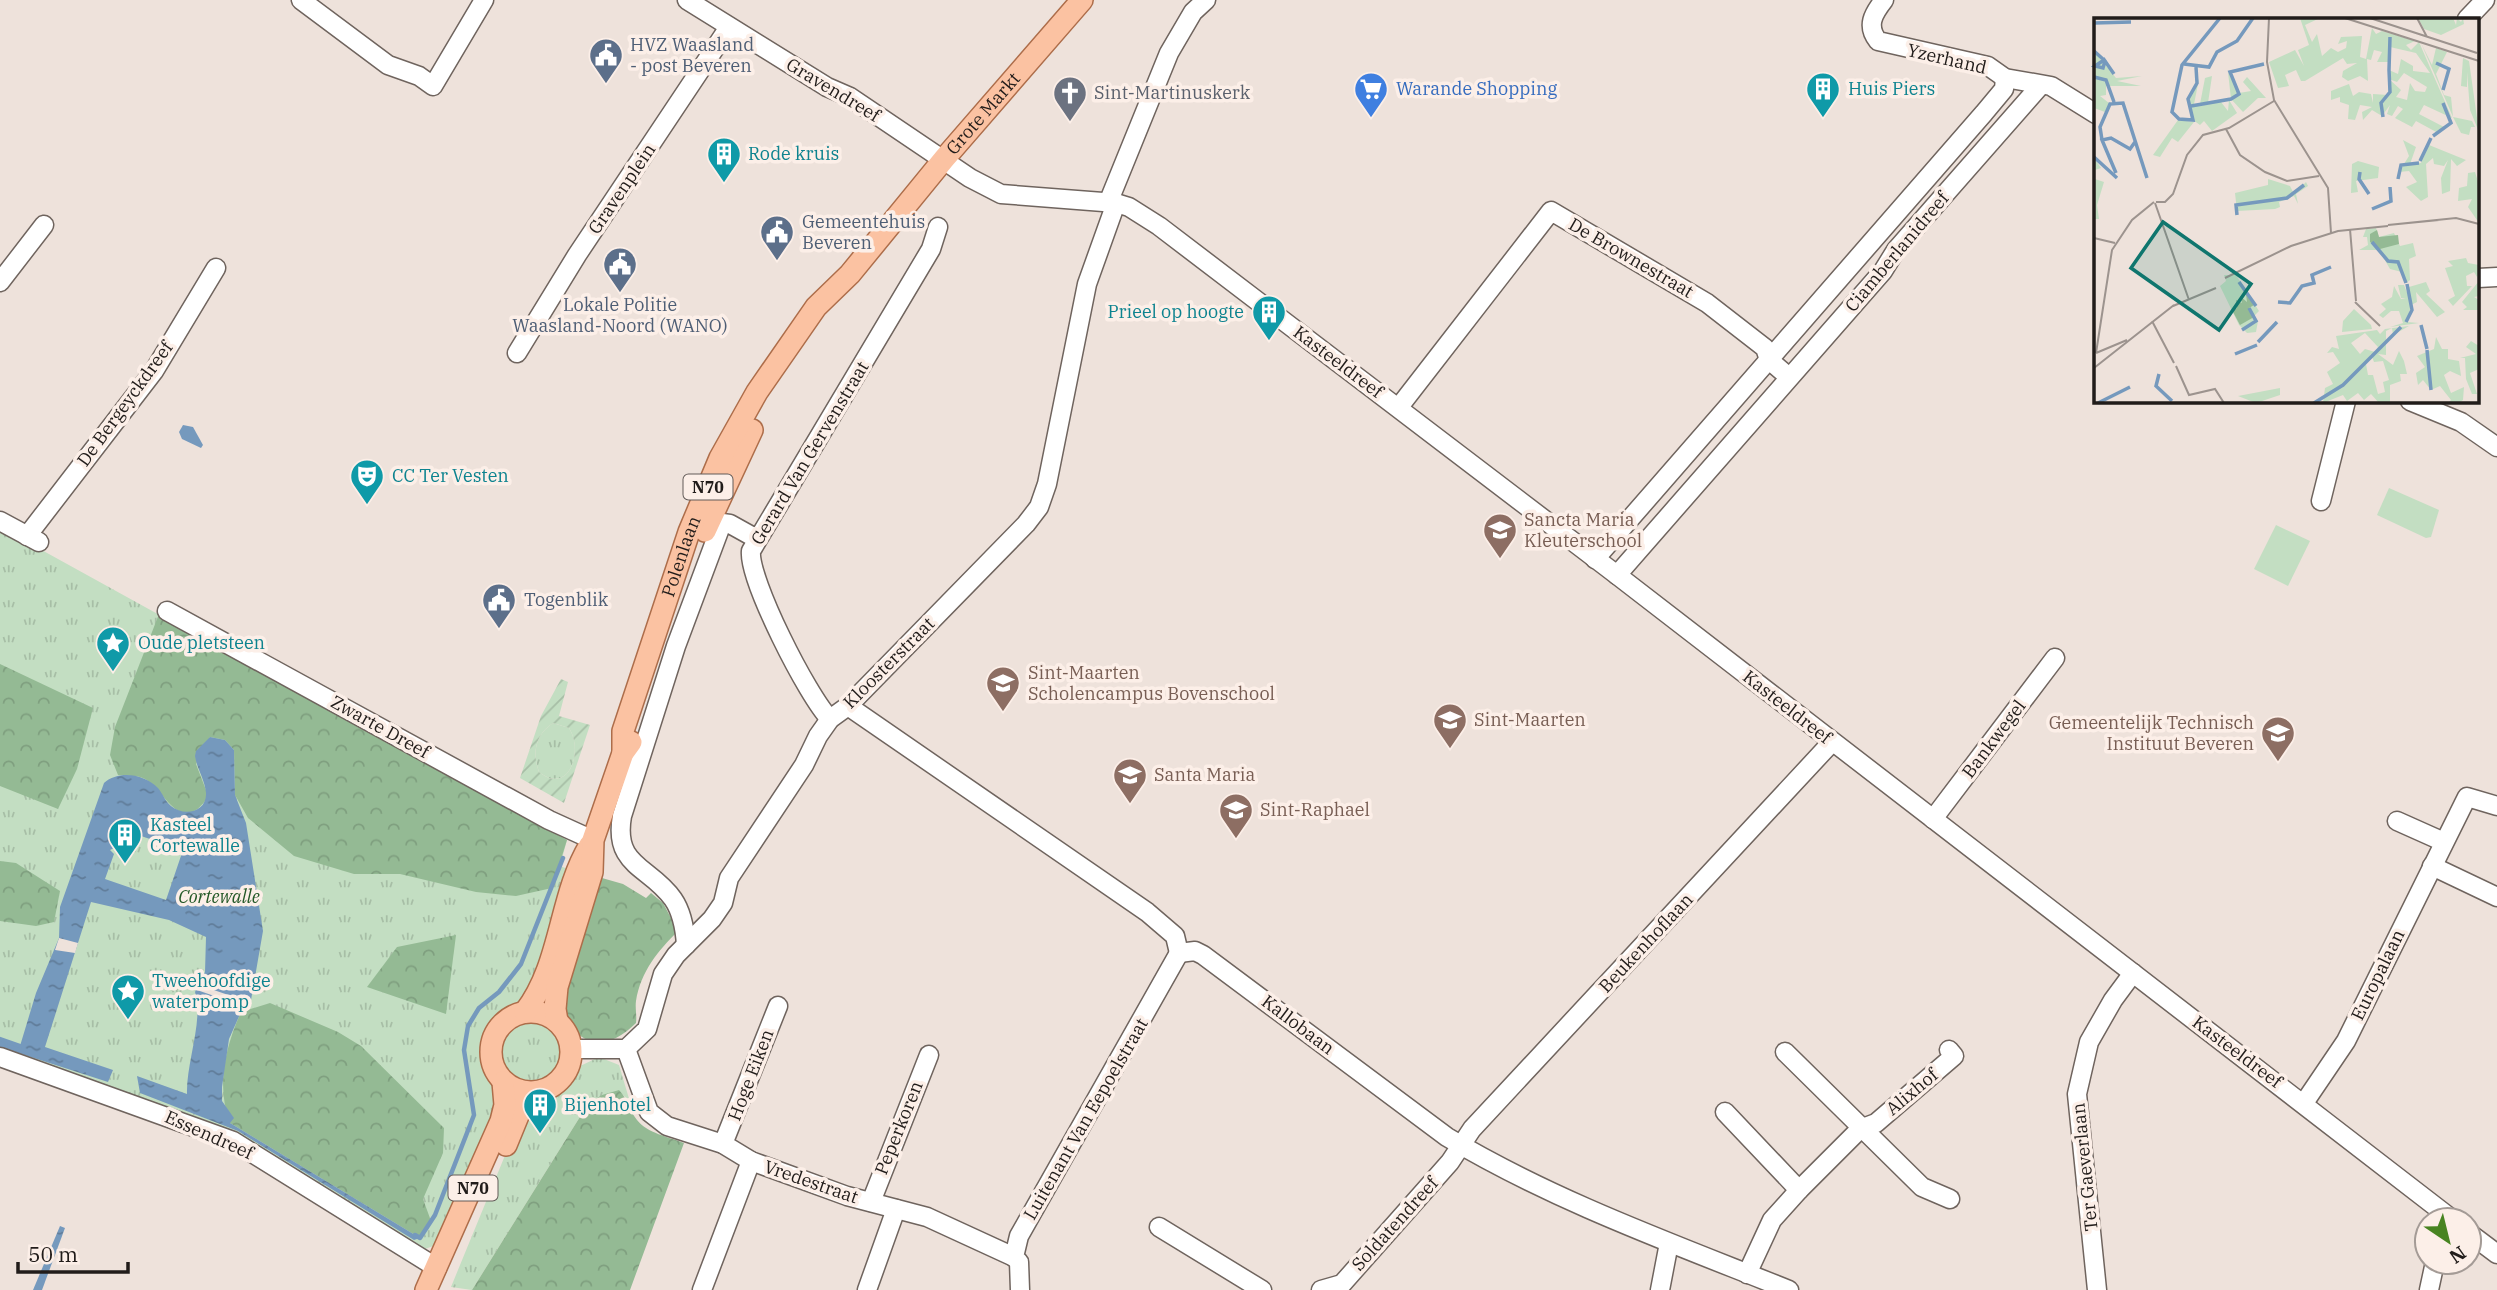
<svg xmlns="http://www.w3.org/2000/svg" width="2497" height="1290" font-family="'IBM Plex Serif',serif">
	<defs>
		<pattern id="grass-tufts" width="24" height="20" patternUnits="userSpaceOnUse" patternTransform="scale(1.75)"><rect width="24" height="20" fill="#c3dec2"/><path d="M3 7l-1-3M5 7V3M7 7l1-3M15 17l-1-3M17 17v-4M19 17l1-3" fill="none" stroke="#a7bea6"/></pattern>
		<pattern id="forest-crowns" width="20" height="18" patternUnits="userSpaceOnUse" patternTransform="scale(1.75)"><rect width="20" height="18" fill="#94ba94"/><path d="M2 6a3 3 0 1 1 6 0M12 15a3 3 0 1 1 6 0" fill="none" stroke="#7f9f7f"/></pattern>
		<pattern id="garden-furrows" width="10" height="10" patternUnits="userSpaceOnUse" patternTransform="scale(1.75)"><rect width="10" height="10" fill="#c3dec2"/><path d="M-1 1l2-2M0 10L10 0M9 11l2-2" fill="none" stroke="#a7bea6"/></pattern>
		<pattern id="water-ripples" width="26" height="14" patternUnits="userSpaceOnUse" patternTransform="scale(1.75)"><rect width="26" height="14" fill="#7599bd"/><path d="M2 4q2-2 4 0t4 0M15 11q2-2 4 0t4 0" fill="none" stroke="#607c99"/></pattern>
	</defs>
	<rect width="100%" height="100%" fill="#eee2db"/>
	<!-- grass -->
	<g fill="url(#grass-tufts)">
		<path d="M0 527 567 840 560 866 568 869C557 905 550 945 535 979 527 1000 519 1002 503 1013 471 1035 485 1069 499 1096L445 1242 419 1251 276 1161 0 1052Z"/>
		<path d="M553 723 569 728C584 751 569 796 539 772 532 753 535 735 553 723Z"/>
		<circle cx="531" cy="1052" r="30"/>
		<path d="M599 1057 619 1065 630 1102 619 1091 588 1104 472 1290 451 1287 515 1131 538 1102 563 1090 576 1068Z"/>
	</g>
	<!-- forest -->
	<g fill="url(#forest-crowns)">
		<path d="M159 614 567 840 552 888 516 896 476 892 400 874H354L294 856 248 818 235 795 234 750 225 740 210 737 196 764 206 790V800C179 835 166 791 145 779 138 775 127 776 118 775L110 755 115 727Z"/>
		<path d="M0 664 93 708 77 769 58 809 0 786Z"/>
		<path d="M0 861 16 863 60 891 54 922 36 926 0 921Z"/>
		<path d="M595 876 623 884 646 898 651 893 663 903 678 931C658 951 641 971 636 1001 635 1008 637 1015 636 1023 604 1055 577 1045 558 1008Z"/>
		<path d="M456 935 446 1014 367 987 397 947Z"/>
		<path d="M270 1003 338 1032 361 1046 444 1128 443 1153 423 1199 431 1221 420 1238 230 1123C216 1085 225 1048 241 1012Z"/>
		<path d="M619 1090C629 1101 629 1110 637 1120 647 1133 669 1137 684 1143L630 1290H472L588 1104 602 1095Z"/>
	</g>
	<!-- garden -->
	<path fill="url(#garden-furrows)" fill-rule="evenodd" d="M561 679 568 682 559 716 590 725 564 803 520 778 541 716ZM553 723 569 728C584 751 569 796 539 772 532 753 535 735 553 723Z"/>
	<!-- pitch -->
	<g fill="#c3dec2">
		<path d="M2389 488 2439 510 2431 537 2426 538 2377 515Z"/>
		<path d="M2276 525 2310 541 2288 586 2254 569Z"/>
	</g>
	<!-- water -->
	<g fill="url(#water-ripples)" fill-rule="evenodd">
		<path d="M183 425 193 427 203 445 201 448 182 439 179 432Z"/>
		<path d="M210 737 225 740 234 750 235 795 246 823 263 931 251 1000 241 1012 229 1039 222 1087V1101L234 1118 230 1123 420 1238 414 1240 238 1131 140 1093 137 1076 187 1094C186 1063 204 1019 195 992L205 972 206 937 169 920 91 902 45 1047 113 1070 108 1082 0 1047V1038L20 1046 36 993 59 938 60 907 104 783C119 770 144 774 158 788 163 794 165 801 171 806 184 817 207 812 206 793 205 780 197 769 195 756L196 751ZM123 830 183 850 166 900 105 879 114 854 110 850 116 847Z"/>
		<path d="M60 1226 65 1228 42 1290H33Z"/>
	</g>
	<!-- pier -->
	<g fill="#eee2db">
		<path d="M59 938 78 943 75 953 55 950Z"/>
		<path d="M196 984 252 1003 249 1008 194 989Z"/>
	</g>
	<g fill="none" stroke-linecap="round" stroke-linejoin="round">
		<!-- stream -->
		<g stroke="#7599bd" stroke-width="4.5">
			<path d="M0 1039 20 1046"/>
			<path d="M415 1235 420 1238 435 1215 474 1115 464 1050 468 1026 479 1008 499 992 521 964 563 858"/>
		</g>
		<!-- minor casing -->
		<g stroke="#6f645e" stroke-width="21">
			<g id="minor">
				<path d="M301 0 388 65 419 76 433 86 484 0"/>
				<path d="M687 0 827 87 850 97 970 178 1001 194 1116 203 1129 207 1159 226 1617 575 2453 1220"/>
				<path d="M1884 0C1873 14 1866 26 1878 41L1988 66 2005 78 2051 86 2096 114"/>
				<path d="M2467 19 2485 0"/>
				<path d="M1108 203 1169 53 1193 12 1206 0"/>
				<path d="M2478 278 2497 277"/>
				<path d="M0 282 44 225"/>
				<path d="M517 353 577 255 729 27"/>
				<path d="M2410 401 2461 422 2497 447"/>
				<path d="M1399 407 1551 211 1707 303 1765 348 1769 360 1789 377"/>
				<path d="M2321 501 2346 401"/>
				<path d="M0 521 39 542"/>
				<path d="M27 536 154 371 216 268"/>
				<path d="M1595 559 1984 113 2004 89 2005 78"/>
				<path d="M1617 575 1883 271 1896 250 2040 86"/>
				<path d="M167 611 549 820 593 840"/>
				<path d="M848 706 1147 912 1175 936 1179 953"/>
				<path d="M830 719C808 697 748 579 751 551L931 249 938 227"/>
				<path d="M1933 819 2055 658"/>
				<path d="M2397 821 2444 842"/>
				<path d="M2432 866 2497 897"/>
				<path d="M686 945C685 930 682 912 673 899 650 866 613 867 622 816L676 646 722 523 730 524 757 539"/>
				<path d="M1179 953 1195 951 1203 955 1447 1137C1554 1201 1674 1244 1789 1290"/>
				<path d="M572 1049H626L647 1029 663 974 676 955 712 919 723 903 729 878 804 765 818 736 830 719 848 706 1026 524 1039 507 1047 484 1087 284 1116 203"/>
				<path d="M626 1049 649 1112 667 1126 723 1144 751 1161 847 1196 927 1217 1014 1257"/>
				<path d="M1785 1052 1922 1187 1950 1199"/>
				<path d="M0 1057 233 1141 437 1268"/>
				<path d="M2304 1103 2346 1041 2467 797 2497 806"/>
				<path d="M1725 1112 1799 1190"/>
				<path d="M723 1144 778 1006"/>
				<path d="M871 1202 929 1055"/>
				<path d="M1159 1227 1262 1290"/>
				<path d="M2469 1233 2497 1254"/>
				<path d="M1747 1274 1772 1220 1799 1190 1860 1129 1876 1123 1954 1056 1949 1050"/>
				<path d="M702 1290 751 1161"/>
				<path d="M867 1290 896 1209"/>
				<path d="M1020 1290 1019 1262 1014 1257 1019 1236 1179 953"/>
				<path d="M1321 1290 1342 1284 1450 1162 1472 1129 1832 742"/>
				<path d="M1660 1290 1669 1243"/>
				<path d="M2097 1290 2077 1094 2089 1042 2113 1000 2133 973"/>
				<path d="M2429 1290 2435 1262"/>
			</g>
		</g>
		<!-- major casing -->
		<g stroke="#ad6d4a" stroke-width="24">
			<g id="major">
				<path d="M705 531 752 430"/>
				<path id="s1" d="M623 753V731L689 532 720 458 757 392 816 307 850 274 944 159 1082 0"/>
				<circle cx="531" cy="1052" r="40"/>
				<path d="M525 1012C562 964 559 896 590 845"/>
				<path d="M557 1021 555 1009 557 987 592 872 593 840 623 753 631 742"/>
				<path d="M506 1145 522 1106 535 1093"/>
				<path d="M426 1290 501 1121 505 1105 503 1082"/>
			</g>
		</g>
		<!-- minor -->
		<use href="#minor" stroke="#fff" stroke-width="18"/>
		<!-- major -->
		<use href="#major" stroke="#fbc2a2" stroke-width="21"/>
	</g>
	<!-- icons -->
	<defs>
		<g id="civic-pin" transform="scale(1.75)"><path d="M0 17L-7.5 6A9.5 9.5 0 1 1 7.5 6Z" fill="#5c6f8a" stroke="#fcefe8"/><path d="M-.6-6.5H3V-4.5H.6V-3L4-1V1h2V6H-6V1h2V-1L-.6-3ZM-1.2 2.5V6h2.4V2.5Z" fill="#fff"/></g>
		<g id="supermarket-pin" transform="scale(1.75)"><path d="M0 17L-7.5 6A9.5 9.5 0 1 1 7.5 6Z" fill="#3f7fe0" stroke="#fcefe8"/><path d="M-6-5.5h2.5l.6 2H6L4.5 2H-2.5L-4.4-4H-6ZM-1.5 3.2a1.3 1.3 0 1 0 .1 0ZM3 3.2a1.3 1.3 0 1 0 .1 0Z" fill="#fff"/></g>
		<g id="building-pin" transform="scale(1.75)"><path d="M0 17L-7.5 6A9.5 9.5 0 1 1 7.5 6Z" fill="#0f9aa8" stroke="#fcefe8"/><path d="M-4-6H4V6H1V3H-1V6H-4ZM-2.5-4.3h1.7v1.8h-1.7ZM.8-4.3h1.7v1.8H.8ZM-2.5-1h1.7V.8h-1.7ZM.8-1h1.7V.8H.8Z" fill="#fff"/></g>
		<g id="church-pin" transform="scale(1.75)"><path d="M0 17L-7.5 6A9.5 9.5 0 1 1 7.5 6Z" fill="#6b7280" stroke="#fcefe8"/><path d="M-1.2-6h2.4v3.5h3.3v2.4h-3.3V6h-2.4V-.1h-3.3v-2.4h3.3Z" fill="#fff"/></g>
		<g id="theatre-pin" transform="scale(1.75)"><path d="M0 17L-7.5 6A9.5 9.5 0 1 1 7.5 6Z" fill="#0f9aa8" stroke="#fcefe8"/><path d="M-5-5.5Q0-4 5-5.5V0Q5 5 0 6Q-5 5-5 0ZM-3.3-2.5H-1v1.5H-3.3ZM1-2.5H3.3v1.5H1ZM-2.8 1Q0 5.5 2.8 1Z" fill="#fff"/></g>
		<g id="school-pin" transform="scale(1.75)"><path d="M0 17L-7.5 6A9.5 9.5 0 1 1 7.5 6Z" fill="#8d6e63" stroke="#fcefe8"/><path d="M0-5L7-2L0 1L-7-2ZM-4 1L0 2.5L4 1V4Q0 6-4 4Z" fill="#fff"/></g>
		<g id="sight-pin" transform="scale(1.75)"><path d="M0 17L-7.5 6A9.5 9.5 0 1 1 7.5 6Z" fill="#0f9aa8" stroke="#fcefe8"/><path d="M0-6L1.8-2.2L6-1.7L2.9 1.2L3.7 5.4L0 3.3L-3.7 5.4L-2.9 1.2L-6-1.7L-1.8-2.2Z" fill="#fff"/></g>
	</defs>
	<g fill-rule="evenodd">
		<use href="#civic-pin" x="606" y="55"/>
		<use href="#supermarket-pin" x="1371" y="89"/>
		<use href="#building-pin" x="1823" y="89"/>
		<use href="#church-pin" x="1070" y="93"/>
		<use href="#building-pin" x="724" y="154"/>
		<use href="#civic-pin" x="777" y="232"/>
		<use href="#civic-pin" x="620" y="264"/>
		<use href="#building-pin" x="1269" y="312"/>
		<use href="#theatre-pin" x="367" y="476"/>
		<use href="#school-pin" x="1500" y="530"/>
		<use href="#civic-pin" x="499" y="600"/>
		<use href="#sight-pin" x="113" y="643"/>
		<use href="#school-pin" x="1003" y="683"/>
		<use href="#school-pin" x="1450" y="720"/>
		<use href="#school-pin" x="2278" y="733"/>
		<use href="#school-pin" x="1130" y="775"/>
		<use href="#school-pin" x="1236" y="810"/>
		<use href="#building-pin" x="125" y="835"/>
		<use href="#sight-pin" x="128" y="991"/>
		<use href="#building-pin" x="540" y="1105"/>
	</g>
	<g text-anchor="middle" stroke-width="7" stroke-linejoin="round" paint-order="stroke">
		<!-- shield labels -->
		<g fill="#fcefe8" stroke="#635b58" stroke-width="2">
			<rect x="683.5" y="474.5" width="49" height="25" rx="5"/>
			<rect x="448.5" y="1175.5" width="49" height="25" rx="5"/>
		</g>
		<g font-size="16" font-weight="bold" fill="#211c1a">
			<text x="708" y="493">N70</text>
			<text x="473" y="1194">N70</text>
		</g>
		<!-- service labels -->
		<g font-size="18" fill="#4e5e75" stroke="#fcefe8" text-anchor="start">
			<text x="630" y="51">HVZ Waasland<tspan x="630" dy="21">- post Beveren</tspan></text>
			<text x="802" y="228">Gemeentehuis<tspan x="802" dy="21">Beveren</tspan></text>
			<text x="620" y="311" text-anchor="middle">Lokale Politie<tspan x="620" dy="21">Waasland-Noord (WANO)</tspan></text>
			<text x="524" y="606">Togenblik</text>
		</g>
		<!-- street labels -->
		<g font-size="18" fill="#211c1a" stroke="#fcefe8">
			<text transform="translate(1947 59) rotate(13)" y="6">Yzerhand</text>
			<text transform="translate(833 90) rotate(31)" y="6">Gravendreef</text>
			<text dy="6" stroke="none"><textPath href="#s1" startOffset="747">Grote Markt</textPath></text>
			<text transform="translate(622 189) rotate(-56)" y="6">Gravenplein</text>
			<text transform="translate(1897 252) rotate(-50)" y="6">Ciamberlanidreef</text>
			<text transform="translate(1631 258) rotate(30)" y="6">De Brownestraat</text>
			<text transform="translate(1338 362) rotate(37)" y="6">Kasteeldreef</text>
			<text transform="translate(125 404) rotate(-54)" y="6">De Bergeyckdreef</text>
			<text transform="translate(810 453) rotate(-59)" y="6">Gerard Van Gervenstraat</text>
			<text dy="6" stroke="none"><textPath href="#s1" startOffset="206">Polenlaan</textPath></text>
			<text transform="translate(889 663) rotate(-45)" y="6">Kloosterstraat</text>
			<text transform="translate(1787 707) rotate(38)" y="6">Kasteeldreef</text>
			<text transform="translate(380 727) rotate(29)" y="6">Zwarte Dreef</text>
			<text transform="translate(1994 739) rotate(-53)" y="6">Bankwegel</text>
			<text transform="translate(1646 943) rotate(-47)" y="6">Beukenhoflaan</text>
			<text transform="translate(2378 975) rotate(-64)" y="6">Europalaan</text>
			<text transform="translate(1298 1025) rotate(37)" y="6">Kallobaan</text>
			<text transform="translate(2237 1052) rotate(37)" y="6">Kasteeldreef</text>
			<text transform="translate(751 1075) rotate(-69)" y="6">Hoge Eiken</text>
			<text transform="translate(1912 1092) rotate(-40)" y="6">Alixhof</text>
			<text transform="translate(1086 1119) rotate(-60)" y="6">Luitenant Van Eepoelstraat</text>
			<text transform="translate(899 1128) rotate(-68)" y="6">Peperkoren</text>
			<text transform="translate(209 1135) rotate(24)" y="6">Essendreef</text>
			<text transform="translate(2085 1167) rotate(-96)" y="6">Ter Gaeverlaan</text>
			<text transform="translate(811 1182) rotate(19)" y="6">Vredestraat</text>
			<text transform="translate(1395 1224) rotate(-48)" y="6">Soldatendreef</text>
		</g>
		<!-- shop labels -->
		<g font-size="18" fill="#366cbe" stroke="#fcefe8" text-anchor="start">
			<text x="1396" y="95">Warande Shopping</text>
		</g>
		<!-- culture labels -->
		<g font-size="18" fill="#0d838f" stroke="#fcefe8" text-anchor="start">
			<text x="1848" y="95">Huis Piers</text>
			<text x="748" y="160">Rode kruis</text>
			<text x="1244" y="318" text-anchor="end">Prieel op hoogte</text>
			<text x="392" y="482">CC Ter Vesten</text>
			<text x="138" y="649">Oude pletsteen</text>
			<text x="150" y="831">Kasteel<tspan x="150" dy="21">Cortewalle</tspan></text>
			<text x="152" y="987">Tweehoofdige<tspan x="152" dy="21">waterpomp</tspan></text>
			<text x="564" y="1111">Bijenhotel</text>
		</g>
		<!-- worship labels -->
		<g font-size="18" fill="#5b616d" stroke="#fcefe8" text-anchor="start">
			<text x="1094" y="99">Sint-Martinuskerk</text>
		</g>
		<!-- education labels -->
		<g font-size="18" fill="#785e54" stroke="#fcefe8" text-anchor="start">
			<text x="1524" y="526">Sancta Maria<tspan x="1524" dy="21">Kleuterschool</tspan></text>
			<text x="1028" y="679">Sint-Maarten<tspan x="1028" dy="21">Scholencampus Bovenschool</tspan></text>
			<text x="1474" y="726">Sint-Maarten</text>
			<text x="2254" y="729" text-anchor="end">Gemeentelijk Technisch<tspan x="2254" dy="21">Instituut Beveren</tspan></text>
			<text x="1154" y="781">Santa Maria</text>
			<text x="1260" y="816">Sint-Raphael</text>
		</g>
		<!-- park labels -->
		<g font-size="18" font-style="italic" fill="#235827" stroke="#fcefe8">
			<text x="219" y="903">Cortewalle</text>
		</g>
	</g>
	<!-- overview -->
	<g transform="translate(2094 18)">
		<rect width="385" height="385" fill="#eee2db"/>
		<path d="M206 0H226L211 7 218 24 223 16 228 38 237 30 244 34 252 30 253 23 244 26 247 19 268 18 266 39 272 41 278 10 282 16 288 13 321 23 312 27 317 32 325 24 358 100 330 87 325 96 350 109 344 115 322 103 318 109 301 100 309 91 304 88 298 98 293 96 296 87 288 98 278 92 269 102 268 94 278 89 266 87 261 102 254 101 255 87 246 84V79L237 82V73L255 66 259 78 265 74 277 76 279 85V76L294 77 295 52 304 56 307 41 319 48V53L336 55 322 35 296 29 295 44H283L288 34 280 32 277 42 273 41 274 63 266 58 254 63 248 59 249 53 263 45 253 46 249 40 211 63H207L202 52 191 57 195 68 184 70 175 44 201 32 210 48 204 32 215 27ZM310 55 333 69 331 74 321 73 316 65 313 82 302 79 307 72 295 61 303 64ZM327 25 338 47 342 30 353 34 342 56 350 77 357 79 359 99 378 103 381 109H377L375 117 367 115 359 99ZM0 33 22 60 48 58 23 63 47 68H12V77L6 78 15 85 11 94 0 90ZM369 40 375 43 385 114 376 92 373 54V69L367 68ZM134 54 145 75 157 73 149 64 153 59 172 80H164L149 94 137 81ZM118 58 114 85 127 84 134 93 135 82 143 95 118 113 110 103 106 107 99 102 94 82 105 61 100 86H106L111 60ZM84 102 100 104 84 124 78 120 66 139 59 137ZM309 122 322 129 316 146 327 145 335 127 372 142 363 148 357 141 356 173 348 176 347 160 354 142 350 148 340 146 339 140 332 146 334 179 327 183 312 169 323 164 315 153 305 154 315 138ZM0 140 7 150 1 152V161L10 164 3 187 5 201H0ZM381 154 385 167V205L374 189 378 181 364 183 365 170 373 168 374 155ZM174 161 196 168 200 176 212 164 214 168 202 176 204 186 200 178 185 184 186 189 181 191 143 193 141 175 174 167ZM282 210 285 219 300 215 306 228 319 225 322 238 315 241 316 262 312 265 308 254 296 251 285 232H265L274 227 273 219H269L272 211ZM372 240 374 245 385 247V253L383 259 380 254 372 258 373 268H378L359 288 354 282 361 278 351 250 359 248 354 243ZM130 257H142L165 293 160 298 164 303 162 314 153 315 145 307 126 268 132 263ZM385 263V278L380 279 385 282 384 292H369L373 289 368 284ZM332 264 336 273 332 276 351 294 343 299 322 274 323 284 317 287 313 304 325 305 296 309 309 305 305 293H297L289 300 285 297 292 291 287 286 298 279 300 268 307 281 312 280H307L304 267H310L314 277 315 269ZM260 291 277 307 278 311 248 314 249 303ZM315 308 299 317 298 310 292 313V337L284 336 299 347 305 333 310 343 313 356H306L307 363 296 367V385H285L277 376 270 382 264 375 253 383 249 377 229 385 231 370 239 366 233 354 246 345 239 334 233 335 238 329 245 331 242 318 283 312 286 316 291 311ZM271 315 284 329 281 334 271 331 266 336 257 325ZM277 336 280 344 289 343 295 362 289 364 291 374 284 376 279 357H274L272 346ZM342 319 348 331H354V341L365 343 367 358 356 353 350 357 357 375 370 369 369 382 364 385H354L357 382 346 368 337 372 329 362 324 367 322 355 331 349 323 338 340 331ZM377 323 385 328V351L376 355 383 376H378L372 361 371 340H366L382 336 372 329ZM186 370V377L162 385 144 378Z" fill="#c3dec2" fill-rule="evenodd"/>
		<path d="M283 212 285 219 304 217 305 226 286 231 276 224V216ZM152 276 160 287 155 290 160 299 146 307 138 292 143 290 142 282 148 285 146 278 153 284Z" fill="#94ba94"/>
		<path d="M324 0H359L362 7 363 0 367 4 369 0 370 6 347 17 330 11Z" fill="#c3dec2"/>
		<path d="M264 143 285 149 284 160 262 163 264 174 257 175 258 146Z" fill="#c3dec2"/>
		<path fill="none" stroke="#7599bd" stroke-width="3.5" d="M0 5 37 4M0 33 10 42 1 48 9 50 11 43 20 56M342 45 355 51 349 72M90 46 115 49 123 34 143 23 159 0M102 49 103 65 94 81 99 102 85 101 78 94 88 47 126 0M295 52 296 19M0 59 12 62 20 84M97 88 137 81 145 76 136 54 170 46M289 99 287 85 296 74 295 52M339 118 357 105 349 85M8 122 6 109 16 86 29 85 53 160M0 139 23 160M326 143 337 120M266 154 265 161 275 176M22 155 8 122 17 120 36 131 41 124M304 161 307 147 325 145M278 191 297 183 296 169M143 197 142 187 193 180 210 167M278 224 294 243 304 244 312 265M145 264 162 288M184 284 196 285 208 268 220 265 218 257 237 249M312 304 318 292 313 266M327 307 333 331M148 312 162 303 155 290M164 324 183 304M333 332 337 372M141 336 163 327M65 356 62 368 78 383M4 385 36 369M220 385 249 367 307 309"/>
		<path fill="none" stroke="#9c938e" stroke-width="2" d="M175 0 173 44 180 82 234 170 237 215M251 0 385 43M276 0 383 35M323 0 333 19M132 111 146 137 171 154 193 163 225 158M62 184H71L79 176 93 137 109 117 135 110 180 83M61 185 95 282M345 202 294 207 362 200 385 206M256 211 262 283M0 220 21 225M131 260 197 228 244 213 294 208M261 284 286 308M79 288 122 270M58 303 80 345M2 335 18 232 38 202 60 184M2 335 33 322M82 348 95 377 121 371 130 385M0 350 80 287"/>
		<path fill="#0f766e" fill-opacity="0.15" stroke="#0f766e" stroke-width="3.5" d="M69 204 157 266 125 312 37 250Z"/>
		<rect width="385" height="385" fill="none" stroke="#211c1a" stroke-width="3.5"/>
	</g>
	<!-- north arrow -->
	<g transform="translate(2448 1241) rotate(145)"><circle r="33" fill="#fcefe8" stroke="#a49b96" stroke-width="2"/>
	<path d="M0-5L12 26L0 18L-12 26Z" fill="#488421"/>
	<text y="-10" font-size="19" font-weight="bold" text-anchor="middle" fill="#211c1a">N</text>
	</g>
	<!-- scale -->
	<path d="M18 1262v10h110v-10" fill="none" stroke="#211c1a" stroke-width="3.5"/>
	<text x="28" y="1262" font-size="21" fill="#211c1a" stroke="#fcefe8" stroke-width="5" paint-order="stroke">50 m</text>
</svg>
